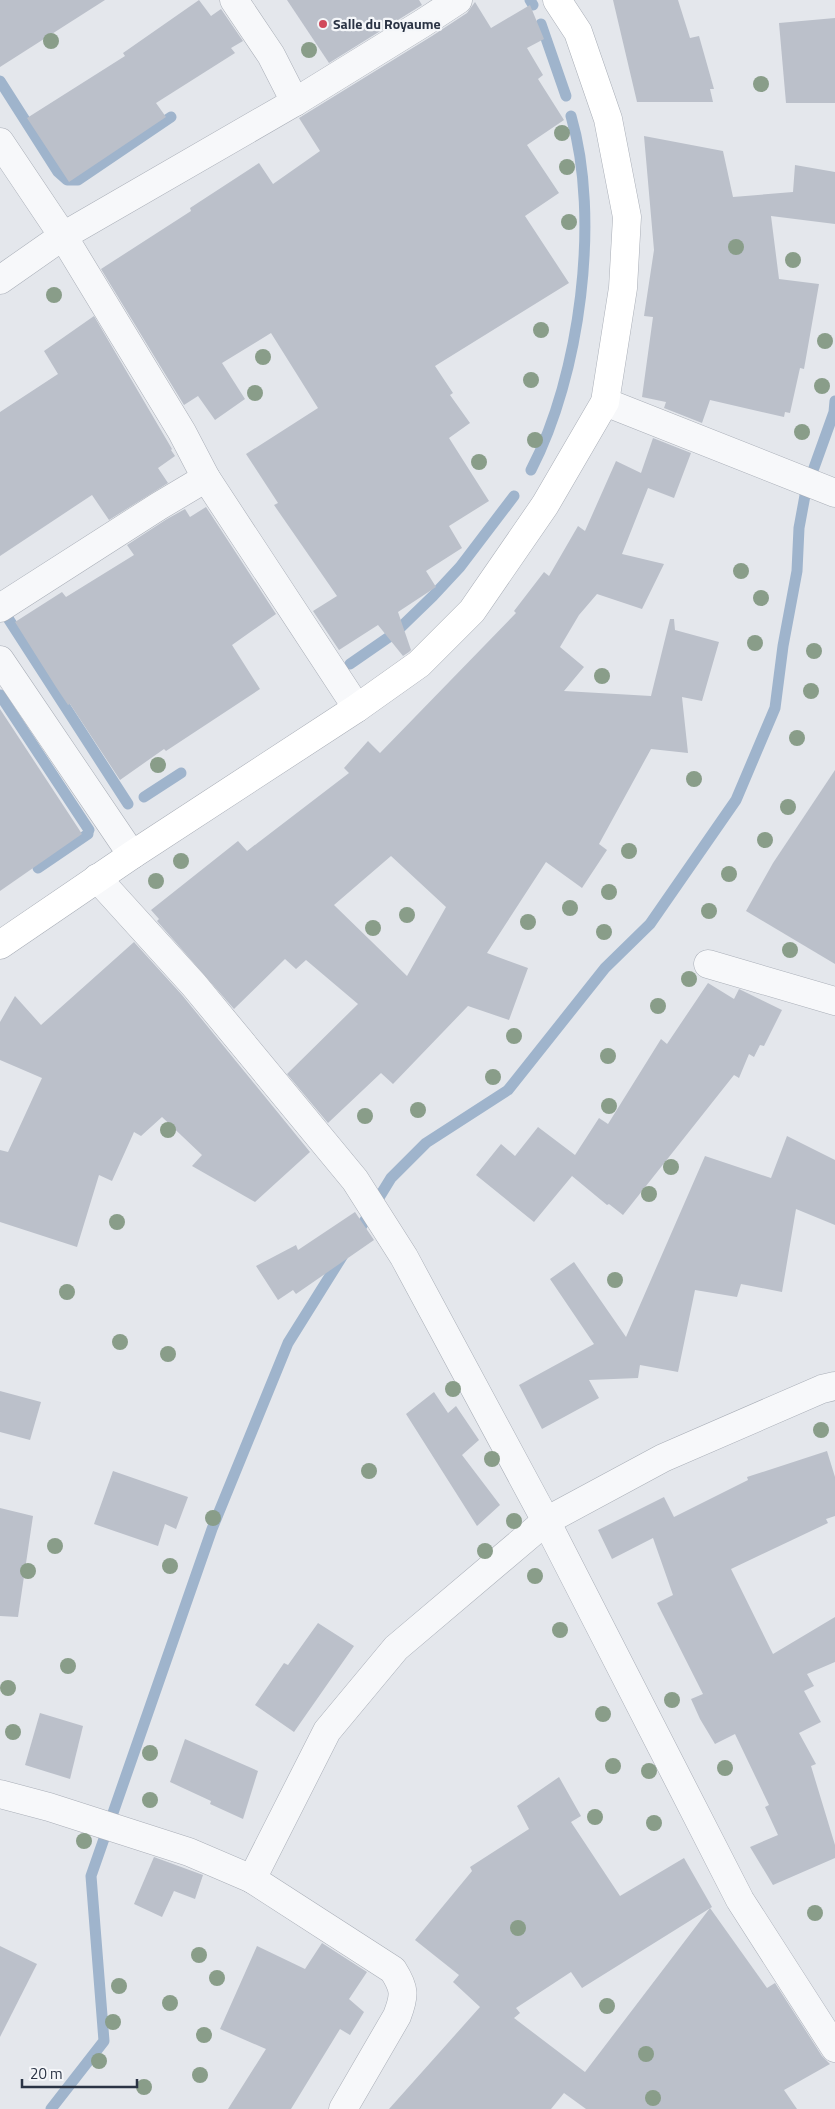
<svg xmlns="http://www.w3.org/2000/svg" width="835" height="2109" font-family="'Titillium Web',sans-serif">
	<rect width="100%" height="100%" fill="#e4e7ec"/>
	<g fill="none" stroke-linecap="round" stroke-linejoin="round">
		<!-- stream -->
		<g stroke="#9fb4cc" stroke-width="11">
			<path d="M530 0 533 5"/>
			<path d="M541 24 566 96"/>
			<path d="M0 81 58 172 67 180H78L171 117"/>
			<path d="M531 470C580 376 601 218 571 116"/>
			<path d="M4 612 128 804"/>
			<path d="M401 627 433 596 460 567 514 496"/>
			<path d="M350 664 389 637"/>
			<path d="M0 695 89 830"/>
			<path d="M144 797 181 773"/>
			<path d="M38 868 88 834"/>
			<path d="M356 1235 391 1178 426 1143 508 1090 605 968 650 924 736 800 775 708 783 646 797 571 799 528 806 490 834 412 835 401"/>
			<path d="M51 2109 104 2041 91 1876 212 1529 288 1343 343 1255"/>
		</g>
	</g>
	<!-- building -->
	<g fill="#bbc0ca" fill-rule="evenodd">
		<path d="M0 0H105L0 67Z"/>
		<path d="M199 0 211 16 221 9 243 41 231 48 235 53 156 103 166 117 69 182 27 118 125 56 123 53Z"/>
		<path d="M287 0H419L422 5 329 63Z"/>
		<path d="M613 0H678L690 38 699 36 714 89H710L713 102H637Z"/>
		<path d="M475 2 491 28 530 5 544 39 527 48 543 75 538 79 564 120 527 145 559 193 525 216 569 283 435 366 453 393 450 395 470 423 449 438 489 501 449 526 462 548 426 571 436 587 398 612 411 650 409 652 403 656 378 625 339 650 313 611 337 596 274 505 278 503 246 454 318 408 271 333 222 363 245 399 215 420 198 396 184 405 101 269 191 211 190 208 259 163 273 184 320 151 299 118 432 36 467 13Z"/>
		<path d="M835 18V103H786L779 23Z"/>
		<path d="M644 136 723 151 733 197 793 192 795 165 835 172V224L771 216 779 279 819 284 804 369 800 368 790 413 785 412 784 417 710 400 702 423 664 408 666 402 642 397 653 317 644 316 654 250Z"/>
		<path d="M94 316 172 449 171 450 175 456 158 468 168 483 109 520 92 495 0 556V412L58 374 44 351Z"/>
		<path d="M653 438 691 453 674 498 648 488 622 554 664 564 642 609 597 594 579 615 560 647 584 667 564 691 651 696 670 619H674L675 630 719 642 702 701 682 697 688 753 651 749 599 844 607 850 582 888 546 862 487 953 528 968 509 1020 468 1006 393 1084 381 1073 328 1123 287 1074 358 1004 306 960 296 969 285 959 234 1009 157 921 159 919 151 910 238 841 247 851 349 773 344 768 368 741 380 753 516 613 514 611 544 572 549 576 578 526 585 531 616 461 641 473ZM391 856 446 907 407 976 334 905Z"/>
		<path d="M206 507 276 614 232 645 260 689 166 751 164 749 120 780 70 704 68 705 56 687 15 622 62 592 66 597 134 555 127 545 167 519 185 509 190 517Z"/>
		<path d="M0 709 82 834 0 891Z"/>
		<path d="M835 770V964L746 911 773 863Z"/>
		<path d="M134 942 182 995 310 1152 255 1202 192 1166 202 1155 162 1117 141 1136 134 1132 112 1181 99 1175 77 1247 0 1222V1150L8 1152 42 1078 0 1060V1022L15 996 41 1025Z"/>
		<path d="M708 983 734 999 739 989 782 1010 764 1046 760 1045 754 1057 749 1054 739 1078 734 1075 623 1215 609 1204 607 1205 572 1176 534 1222 476 1175 501 1144 515 1156 538 1127 575 1155 599 1118 608 1124 661 1039 667 1044Z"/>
		<path d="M787 1136 835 1160V1225L796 1209 782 1292 741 1284 737 1297 695 1290 678 1372 640 1365 638 1378 589 1380 599 1398 542 1429 519 1385 594 1344 550 1279 574 1262 626 1337 705 1156 771 1178Z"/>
		<path d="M355 1212 374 1240 296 1294 293 1290 278 1300 256 1266 296 1245 298 1250Z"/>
		<path d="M0 1391 41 1402 30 1440 0 1432Z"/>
		<path d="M434 1392 448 1413 456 1406 479 1440 462 1455 500 1505 477 1526 406 1414Z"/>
		<path d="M827 1451 835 1477V1516L826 1519 828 1523 731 1569 773 1654 835 1617V1662L807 1674 814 1686 804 1691 821 1722 799 1733 816 1764 811 1766 835 1845V1858L773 1885 750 1847 778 1835 765 1807 769 1805 735 1734 715 1744 700 1719 691 1699 703 1694 657 1603 673 1595 653 1538 612 1559 598 1530 664 1497 674 1517 748 1480 747 1477Z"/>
		<path d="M113 1471 188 1497 176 1529 165 1524 158 1546 94 1524Z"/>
		<path d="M0 1508 33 1516 18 1617 0 1616Z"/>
		<path d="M318 1623 354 1646 294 1732 255 1705 284 1663 288 1665Z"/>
		<path d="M40 1713 83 1726 70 1779 25 1765Z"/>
		<path d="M185 1739 258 1771 243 1819 210 1804 211 1801 170 1782Z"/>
		<path d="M559 1777 581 1816 571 1822 620 1896 684 1858 712 1907 582 1988 571 1972 516 2008 520 2013 514 2018 585 2072 710 1908 767 1988 775 1983 822 2056 830 2064 784 2090 797 2109H586L564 2093 551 2109H389L480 2007 453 1982 459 1975 415 1940 472 1871 470 1867 529 1829 517 1806Z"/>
		<path d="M154 1857 203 1875 195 1899 174 1891 162 1917 134 1904Z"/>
		<path d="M322 1943 367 1972 349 1999 364 2012 350 2035 340 2029 291 2109H228L266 2049 220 2029 257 1946 305 1969Z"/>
		<path d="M0 1946 37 1964 0 2037Z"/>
	</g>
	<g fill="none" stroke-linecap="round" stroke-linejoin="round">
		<!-- street casing -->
		<g stroke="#a9aeb7" stroke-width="29">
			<g id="street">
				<path d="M234 0 271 55 295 102"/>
				<path d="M0 142 63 236 182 432 206 478 357 708"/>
				<path d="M0 280 63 236 295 102 423 23 458 0"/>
				<path d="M605 402 835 493"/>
				<path d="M0 608 159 506 206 478"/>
				<path d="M0 660 132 855"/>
				<path d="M97 878 194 985 355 1180 404 1257 546 1521 740 1900 835 2048"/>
				<path d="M708 964 835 1001"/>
				<path d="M0 1794 49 1807 189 1852 252 1879 393 1970C405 1989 405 1995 397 2016L343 2109"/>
				<path d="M252 1879 327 1731 396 1648 546 1521 663 1458 822 1389 835 1386"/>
			</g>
		</g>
		<!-- secondary casing -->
		<g stroke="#a9aeb7" stroke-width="29">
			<path id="secondary" d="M0 945 132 855 357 708 419 664 472 611 545 505 605 402 623 288 627 217 608 119 578 32 557 0"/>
		</g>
		<!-- street -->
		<use href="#street" stroke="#f7f8fa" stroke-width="28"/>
		<!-- secondary -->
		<use href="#secondary" stroke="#fff" stroke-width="28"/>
	</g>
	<!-- trees -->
	<g fill="#899d89">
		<circle cx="51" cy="41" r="8"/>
		<circle cx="309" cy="50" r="8"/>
		<circle cx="761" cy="84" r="8"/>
		<circle cx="562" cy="133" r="8"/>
		<circle cx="567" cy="167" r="8"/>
		<circle cx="569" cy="222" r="8"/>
		<circle cx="736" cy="247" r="8"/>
		<circle cx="793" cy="260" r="8"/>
		<circle cx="54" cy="295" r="8"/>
		<circle cx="541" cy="330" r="8"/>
		<circle cx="825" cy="341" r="8"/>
		<circle cx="263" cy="357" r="8"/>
		<circle cx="531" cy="380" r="8"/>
		<circle cx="822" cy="386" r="8"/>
		<circle cx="255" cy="393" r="8"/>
		<circle cx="802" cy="432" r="8"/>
		<circle cx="535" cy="440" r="8"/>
		<circle cx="479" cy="462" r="8"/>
		<circle cx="741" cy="571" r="8"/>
		<circle cx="761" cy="598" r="8"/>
		<circle cx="755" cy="643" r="8"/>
		<circle cx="814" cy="651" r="8"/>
		<circle cx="602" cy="676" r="8"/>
		<circle cx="811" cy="691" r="8"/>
		<circle cx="797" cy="738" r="8"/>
		<circle cx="158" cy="765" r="8"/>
		<circle cx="694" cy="779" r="8"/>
		<circle cx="788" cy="807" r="8"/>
		<circle cx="765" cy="840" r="8"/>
		<circle cx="629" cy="851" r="8"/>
		<circle cx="181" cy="861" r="8"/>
		<circle cx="729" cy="874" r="8"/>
		<circle cx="156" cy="881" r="8"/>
		<circle cx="609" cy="892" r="8"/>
		<circle cx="570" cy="908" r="8"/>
		<circle cx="709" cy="911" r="8"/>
		<circle cx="407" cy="915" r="8"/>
		<circle cx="528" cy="922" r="8"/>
		<circle cx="373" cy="928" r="8"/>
		<circle cx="604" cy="932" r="8"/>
		<circle cx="790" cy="950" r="8"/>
		<circle cx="689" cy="979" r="8"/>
		<circle cx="658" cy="1006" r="8"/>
		<circle cx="514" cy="1036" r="8"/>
		<circle cx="608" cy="1056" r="8"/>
		<circle cx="493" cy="1077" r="8"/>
		<circle cx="609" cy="1106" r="8"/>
		<circle cx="418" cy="1110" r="8"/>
		<circle cx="365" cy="1116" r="8"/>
		<circle cx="168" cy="1130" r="8"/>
		<circle cx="671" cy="1167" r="8"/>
		<circle cx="649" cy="1194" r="8"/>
		<circle cx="117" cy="1222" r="8"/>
		<circle cx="615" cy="1280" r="8"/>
		<circle cx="67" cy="1292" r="8"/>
		<circle cx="120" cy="1342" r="8"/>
		<circle cx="168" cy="1354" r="8"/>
		<circle cx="453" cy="1389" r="8"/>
		<circle cx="821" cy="1430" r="8"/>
		<circle cx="492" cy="1459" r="8"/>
		<circle cx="369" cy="1471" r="8"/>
		<circle cx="213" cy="1518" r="8"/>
		<circle cx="514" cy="1521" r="8"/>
		<circle cx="55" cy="1546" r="8"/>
		<circle cx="485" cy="1551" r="8"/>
		<circle cx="170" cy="1566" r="8"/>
		<circle cx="28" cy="1571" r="8"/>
		<circle cx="535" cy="1576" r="8"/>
		<circle cx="560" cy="1630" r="8"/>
		<circle cx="68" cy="1666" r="8"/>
		<circle cx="8" cy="1688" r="8"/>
		<circle cx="672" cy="1700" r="8"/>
		<circle cx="603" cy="1714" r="8"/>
		<circle cx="13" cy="1732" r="8"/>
		<circle cx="150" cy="1753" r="8"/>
		<circle cx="613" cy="1766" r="8"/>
		<circle cx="725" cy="1768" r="8"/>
		<circle cx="649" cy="1771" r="8"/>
		<circle cx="150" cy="1800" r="8"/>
		<circle cx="595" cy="1817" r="8"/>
		<circle cx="654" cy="1823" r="8"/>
		<circle cx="84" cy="1841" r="8"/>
		<circle cx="815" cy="1913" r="8"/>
		<circle cx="518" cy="1928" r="8"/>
		<circle cx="199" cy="1955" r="8"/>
		<circle cx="217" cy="1978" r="8"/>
		<circle cx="119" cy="1986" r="8"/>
		<circle cx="170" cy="2003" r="8"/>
		<circle cx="607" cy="2006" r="8"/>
		<circle cx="113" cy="2022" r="8"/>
		<circle cx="204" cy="2035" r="8"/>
		<circle cx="646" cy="2054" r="8"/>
		<circle cx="99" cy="2061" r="8"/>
		<circle cx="200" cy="2075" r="8"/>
		<circle cx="144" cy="2087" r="8"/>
		<circle cx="653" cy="2098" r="8"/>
	</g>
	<!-- markers -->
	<circle fill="#d1495b" stroke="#f4f6f9" stroke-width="2" cx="323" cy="24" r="5"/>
	<g text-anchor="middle" stroke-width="4.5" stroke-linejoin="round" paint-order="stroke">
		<!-- poi labels -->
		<g font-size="14" font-weight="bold" fill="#2b3445" stroke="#f4f6f9" text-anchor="start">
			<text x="333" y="29">Salle du Royaume</text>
		</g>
	</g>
	<!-- scale -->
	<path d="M22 2079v8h115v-8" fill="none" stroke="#2b3445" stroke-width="2.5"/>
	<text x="30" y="2079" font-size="15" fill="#2b3445" stroke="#f4f6f9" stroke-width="4" paint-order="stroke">20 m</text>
</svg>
